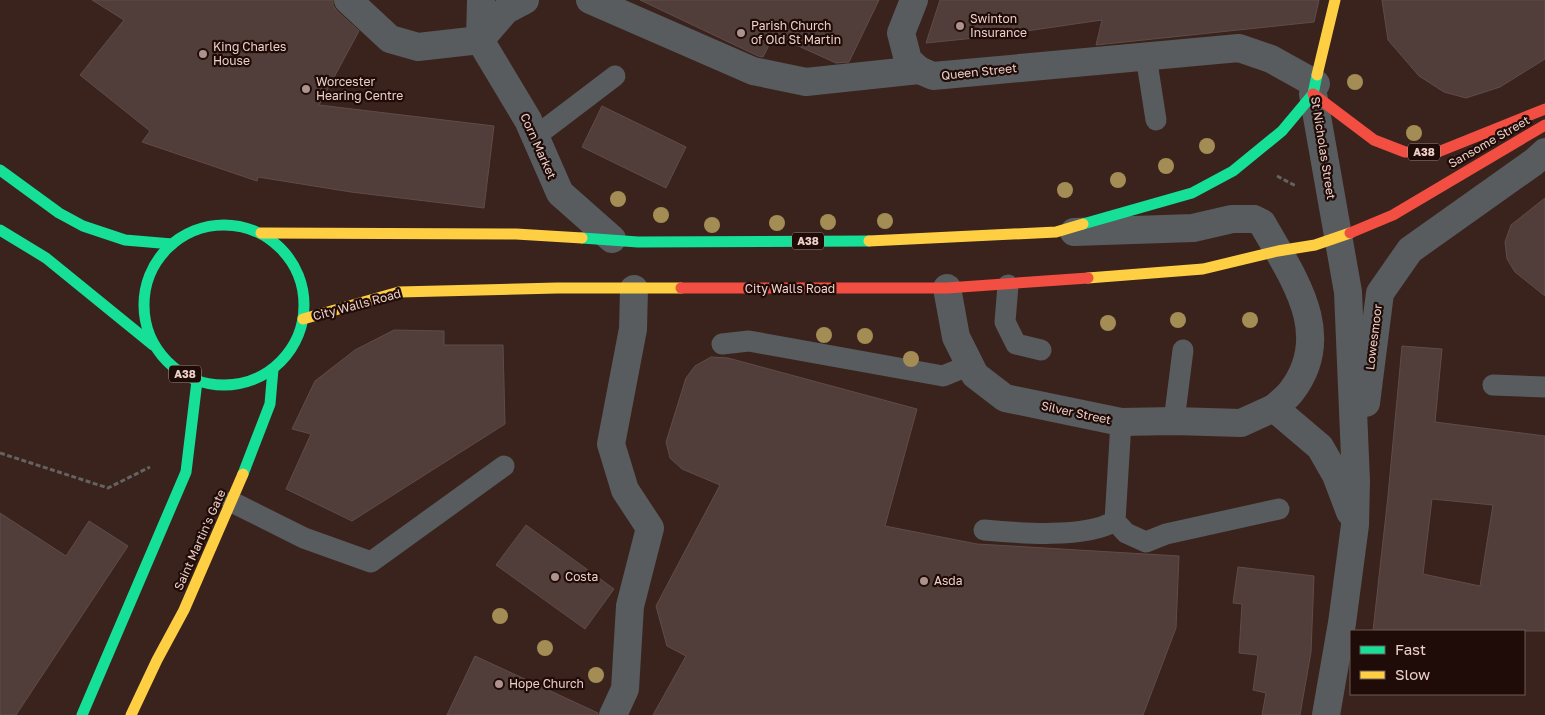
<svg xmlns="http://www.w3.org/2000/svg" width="1545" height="715" font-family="'Golos Text',sans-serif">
	<rect width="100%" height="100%" fill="#3a231d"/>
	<!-- building -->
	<g fill="#513e3b" stroke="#5f4c4a" fill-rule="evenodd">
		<path d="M92 0H333V5L337 11 359 31 319 105 494 126 484 208 351 192 258 177 257 181 142 142 150 131 80 75 124 20Z"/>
		<path d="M640 0H879L849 62 836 63 774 35 763 57 758 56Z"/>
		<path d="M940 0H1319L1314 22 1096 45 1102 20 985 37 926 43Z"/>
		<path d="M1382 0H1545V59L1500 87 1466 98 1444 92 1419 76 1388 40Z"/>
		<path d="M602 106 686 147 666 188 582 147Z"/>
		<path d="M1545 198V296L1515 272 1507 259 1505 242 1511 225Z"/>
		<path d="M394 330 444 331V345H503L505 424 352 521 286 489 311 434 292 429 315 381 355 350Z"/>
		<path d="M1402 346 1442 349 1435 422 1545 436V631H1373L1388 496ZM1432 499 1493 505 1480 586 1423 574Z"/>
		<path d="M711 357 728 358 917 409 885 526 977 544 1179 556 1176 628 1143 715H653L686 656 667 646 656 606 720 485 682 469 670 458 666 442 686 378 695 366Z"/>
		<path d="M0 513 66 556 89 521 128 546 16 715H0Z"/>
		<path d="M526 525 614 589 585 629 496 565Z"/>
		<path d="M1238 567 1314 576 1311 652 1300 715H1262L1266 693 1253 690 1258 655 1239 653 1242 604 1233 603Z"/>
		<path d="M475 656 598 713V715H447Z"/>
	</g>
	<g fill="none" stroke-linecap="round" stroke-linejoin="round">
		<!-- path -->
		<g stroke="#646362" stroke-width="3" stroke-dasharray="5 2.5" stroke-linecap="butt">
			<path d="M1277 176 1296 186"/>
			<path d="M0 453 108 488 150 467"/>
		</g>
		<!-- lane -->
		<g stroke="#585c5e" stroke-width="21">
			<path d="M1146 56 1156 120"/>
			<path d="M536 136 615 76"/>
			<path d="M1008 285 1005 322 1016 344 1041 350"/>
			<path d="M722 344 749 341 943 376 970 365"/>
			<path d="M1493 385 1545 387"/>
			<path d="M1174 421 1183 350"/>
			<path d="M1121 422 1115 521 1126 533 1146 542 1166 534 1279 509"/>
			<path d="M232 502 304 538 371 562 504 466"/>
			<path d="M984 530C1018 533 1085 539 1115 521"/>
		</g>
		<!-- street -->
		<g stroke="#585c5e" stroke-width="28">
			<path d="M348 0 390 39 418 47 480 40"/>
			<path d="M590 0 753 71 806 82 919 70"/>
			<path d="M914 0 901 33 908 60 919 70 933 76 1239 48 1271 59 1316 84"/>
			<path d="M480 40 528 120 560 193 612 239"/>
			<path d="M480 40 506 10 525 0"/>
			<path d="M480 40 481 0"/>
			<path d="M1313 94 1348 292 1356 481 1355 525 1342 623 1326 715"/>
			<path d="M1074 232 1193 228 1232 219H1254L1262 223C1292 276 1336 334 1291 392 1286 398 1280 403 1274 408"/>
			<path d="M947 288 956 337 975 375 1005 398 1121 422 1174 421 1241 423 1274 408 1320 447 1336 475 1350 512"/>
			<path d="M1366 403 1380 293 1410 250 1534 162 1545 152"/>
			<path d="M613 715 625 689 630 606 650 528 625 490 611 444 633 329 634 289"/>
		</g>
		<!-- fast -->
		<g stroke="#16e098" stroke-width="11">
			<path d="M0 170 59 213 83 226 125 240 172 244"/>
			<path d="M1083 224 1192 193 1233 171 1282 131 1313 94 1317 75"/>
			<circle cx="224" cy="305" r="80"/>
			<path d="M0 230 46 258 153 345"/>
			<path d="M582 238 638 242 869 241"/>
			<path d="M243 474 270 404 273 369"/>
			<path d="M82 715 186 472 197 381"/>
		</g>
		<!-- slow -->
		<g stroke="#ffcf43" stroke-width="11">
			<path d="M1317 75 1335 0"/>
			<path d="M261 233 516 234 582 238"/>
			<path d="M869 241 1056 232 1083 224"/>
			<path d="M1088 278 1203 269 1278 251 1315 245 1350 233"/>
			<path d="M303 319 399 292 557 288H681"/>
			<path d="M131 715 157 660 184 610 243 474"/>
		</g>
		<!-- jam -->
		<g stroke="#f24e42" stroke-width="11">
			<path d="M1313 94 1374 140 1405 152H1438L1545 109"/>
			<path d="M1350 233 1393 215 1545 125"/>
			<path d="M681 288H947L1088 278"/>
		</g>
	</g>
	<!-- trees -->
	<g fill="#a48c55">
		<circle cx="1355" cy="82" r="8"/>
		<circle cx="1414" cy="133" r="8"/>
		<circle cx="1207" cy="146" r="8"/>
		<circle cx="1166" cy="166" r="8"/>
		<circle cx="1118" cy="180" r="8"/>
		<circle cx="1065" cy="190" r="8"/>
		<circle cx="618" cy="199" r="8"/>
		<circle cx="661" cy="215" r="8"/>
		<circle cx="885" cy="221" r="8"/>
		<circle cx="828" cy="222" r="8"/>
		<circle cx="777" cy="223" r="8"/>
		<circle cx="712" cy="225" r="8"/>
		<circle cx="1178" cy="320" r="8"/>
		<circle cx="1250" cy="320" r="8"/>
		<circle cx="1108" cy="323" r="8"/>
		<circle cx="824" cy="335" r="8"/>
		<circle cx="865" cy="336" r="8"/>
		<circle cx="911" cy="359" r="8"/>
		<circle cx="500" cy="616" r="8"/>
		<circle cx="545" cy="648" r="8"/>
		<circle cx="596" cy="675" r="8"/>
	</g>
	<!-- markers -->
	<g fill="#ae938d" stroke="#1f0c08" stroke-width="2">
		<circle cx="960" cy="26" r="5"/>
		<circle cx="741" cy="33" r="5"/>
		<circle cx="203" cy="54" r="5"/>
		<circle cx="306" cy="89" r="5"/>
		<circle cx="555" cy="577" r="5"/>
		<circle cx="924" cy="581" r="5"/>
		<circle cx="499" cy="684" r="5"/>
	</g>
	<g text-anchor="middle" stroke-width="4.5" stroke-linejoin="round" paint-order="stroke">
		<!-- shield labels -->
		<g fill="#1f0c08" stroke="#af958f" stroke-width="1">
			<rect x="1408" y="143.5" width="32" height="17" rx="4"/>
			<rect x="792" y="232.5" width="32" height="17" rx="4"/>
			<rect x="169" y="365.5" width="32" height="17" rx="4"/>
		</g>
		<g font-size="11" font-weight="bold" fill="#edd0c9">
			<text x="1424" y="156">A38</text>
			<text x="808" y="245">A38</text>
			<text x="185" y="378">A38</text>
		</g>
		<!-- poi labels -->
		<g font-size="12" fill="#edd0c9" stroke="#1f0c08" text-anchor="start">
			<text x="970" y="23">Swinton<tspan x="970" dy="14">Insurance</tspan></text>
			<text x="751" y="30">Parish Church<tspan x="751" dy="14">of Old St Martin</tspan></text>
			<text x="213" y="51">King Charles<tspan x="213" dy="14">House</tspan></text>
			<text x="316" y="86">Worcester<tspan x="316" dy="14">Hearing Centre</tspan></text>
			<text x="565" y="581">Costa</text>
			<text x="934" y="585">Asda</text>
			<text x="509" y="688">Hope Church</text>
		</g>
		<!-- street labels -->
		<g font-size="12" fill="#edd0c9" stroke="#1f0c08">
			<text transform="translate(979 72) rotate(-6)" y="4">Queen Street</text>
			<text transform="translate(1489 142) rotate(-30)" y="4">Sansome Street</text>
			<text transform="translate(538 146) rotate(66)" y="4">Corn Market</text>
			<text transform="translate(1323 148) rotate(81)" y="4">St Nicholas Street</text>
			<text x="790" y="293">City Walls Road</text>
			<text transform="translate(357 305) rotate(-15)" y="4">City Walls Road</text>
			<text transform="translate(1374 337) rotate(-83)" y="4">Lowesmoor</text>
			<text transform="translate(1076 413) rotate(12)" y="4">Silver Street</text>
			<text transform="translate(200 540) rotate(-66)" y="4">Saint Martin's Gate</text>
		</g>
	</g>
	<!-- legend -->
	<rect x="1350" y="630" width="175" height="65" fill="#1f0c08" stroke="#715a55"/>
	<rect x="1360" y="646" width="25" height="8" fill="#16e098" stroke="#715a55"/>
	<text x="1395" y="655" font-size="15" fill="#edd0c9">Fast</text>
	<rect x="1360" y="671" width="25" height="8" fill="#ffcf43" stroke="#715a55"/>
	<text x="1395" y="680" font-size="15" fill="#edd0c9">Slow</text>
</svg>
